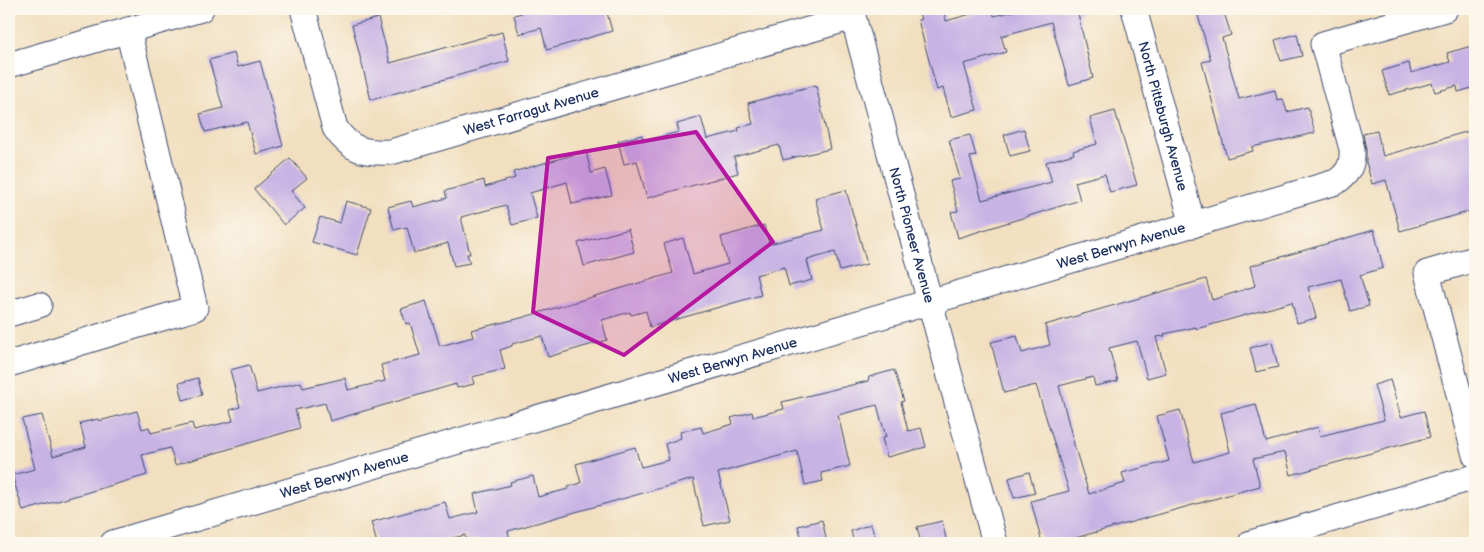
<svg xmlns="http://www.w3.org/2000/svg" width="1484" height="552" font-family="'Balsamiq Sans',sans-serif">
	<rect width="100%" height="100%" fill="#fbf7ec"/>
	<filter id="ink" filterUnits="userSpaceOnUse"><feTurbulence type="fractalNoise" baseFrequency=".02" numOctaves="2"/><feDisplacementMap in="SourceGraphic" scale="10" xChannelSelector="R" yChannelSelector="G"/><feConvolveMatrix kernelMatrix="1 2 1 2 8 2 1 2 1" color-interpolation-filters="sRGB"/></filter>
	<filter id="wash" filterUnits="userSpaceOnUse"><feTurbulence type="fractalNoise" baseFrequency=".0096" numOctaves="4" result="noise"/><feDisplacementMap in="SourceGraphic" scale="20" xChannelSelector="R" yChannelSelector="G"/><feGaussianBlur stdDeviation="1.12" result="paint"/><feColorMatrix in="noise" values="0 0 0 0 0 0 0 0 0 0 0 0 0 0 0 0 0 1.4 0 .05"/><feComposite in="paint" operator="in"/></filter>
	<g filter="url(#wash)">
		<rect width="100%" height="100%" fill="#f2dfc0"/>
		<g id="blocks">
			<!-- building -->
			<g fill="#c8b4e4">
				<path d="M521 9H606L612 31 547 50 541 28 519 34 514 15 522 13Z"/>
				<path d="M917 9H943L946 21 988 9H992L994 16 1022 9H1081L1082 13 1078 14 1093 78 1069 85 1051 22 1001 36 1006 52 964 64 977 110 951 117 943 88 937 90 918 20 921 19Z"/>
				<path d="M1196 9H1223L1231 35 1222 38 1239 99 1275 90 1277 100 1283 99 1287 112 1308 107 1315 133 1252 147 1253 151 1227 158 1202 62 1211 60Z"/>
				<path d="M378 18 390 63 502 32 509 61 371 100 352 25Z"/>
				<path d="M1297 34 1302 56 1281 61 1275 40Z"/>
				<path d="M1475 45V87L1458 92 1457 86 1435 92 1432 83 1389 95 1382 71 1409 63 1411 73 1450 62 1447 53Z"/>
				<path d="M234 53 238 67 260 61 283 146 256 154 247 122 205 132 200 114 223 108 209 60Z"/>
				<path d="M816 85 830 149 783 160 779 145 734 157 738 173 647 198 637 161 624 164 618 141 642 135 643 141 679 132 677 124 701 117 707 139 739 131 738 128 753 124 748 103Z"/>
				<path d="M1115 111 1137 185 1110 192 1105 174 1075 182 1080 200 958 238 951 212 958 211 950 181 960 179 949 140 970 135 976 156 970 157 982 200 1052 182 1046 162 1074 154 1073 151 1097 144 1090 118Z"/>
				<path d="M1024 129 1030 151 1010 156 1004 135Z"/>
				<path d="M1377 131 1383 156 1469 131 1475 154V210L1400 231 1386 180 1372 184 1366 162V149L1363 134Z"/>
				<path d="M586 151 591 173 605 169 612 195 572 204 567 182 530 193 537 218 512 225 506 205 461 217 470 254H467L470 263 454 266 448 243 414 253 407 227 394 230 388 207 411 201 413 207 447 198 445 191 484 180 485 187 515 178 513 172Z"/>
				<path d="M290 158 307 178 291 191 305 208 284 225 254 189Z"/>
				<path d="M846 190 867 264 840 271 835 252 807 260 812 280 789 286 784 267 756 275 761 295 650 327 646 311 631 315 630 312 602 320 607 340 548 357 542 336 512 344V346L500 350 505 369 472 377 474 384 457 388 456 384 330 421 325 403 295 410 300 428 175 465 170 448 142 455 147 475 23 511 12 475 35 469 22 419 42 415 53 456 86 447 80 423 98 419 99 421 137 411 142 429 149 427 151 433 192 423 194 430 233 421 230 410 240 407 230 370 249 365 257 393 301 382 303 388 345 378 348 390 385 381 381 365 420 355 410 323 406 324 401 309 426 301 440 346 473 337 471 330 521 318 673 273 664 244 683 238 693 274 728 264 721 237 764 225 769 244 824 230 815 198Z"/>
				<path d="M346 201 371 208 357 255 312 242 320 217 340 223Z"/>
				<path d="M628 229 634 252 584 266 578 243Z"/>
				<path d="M1374 230 1383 268 1360 275 1369 306 1350 311 1341 279 1308 287 1316 318 1297 323 1292 302 1196 329V327L1164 334 1165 336 1156 337 1166 373 1147 378 1137 341 1109 348 1118 381 1095 386 1093 377 1059 386 1075 448 1089 494 1125 483 1122 473 1169 461 1157 416 1180 410 1194 462 1230 452 1221 413 1256 404 1266 442 1318 427 1320 436 1384 420 1374 385 1390 380 1401 417 1424 411 1430 437 1291 475 1285 452 1253 459 1260 486 1068 540 1069 543H1042L1031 501 1069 491 1036 385 1004 393 991 342 1017 336 1022 353 1050 345 1045 325 1206 279 1212 300 1255 286 1250 266Z"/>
				<path d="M1272 342 1278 367 1256 372 1250 348Z"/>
				<path d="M894 370 904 401 901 402 908 431 921 428 926 447 887 457 882 438 886 437 877 405 838 415 850 466 821 473 823 481 805 485 797 451 718 473 730 520 704 526 693 479 508 531 511 543H478L477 539 467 542 465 535 433 543H377L371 522 445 502 450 519 478 512 474 494 511 485 510 482 533 476 538 497 568 489V487L581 483 576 464 635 447 641 467 669 460 665 444 681 438 680 432 701 427 703 433 733 424 731 418 752 412 753 417 784 409 782 402 868 381 869 377Z"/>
				<path d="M198 378 202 395 183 400 179 383Z"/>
				<path d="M1029 472 1035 493 1014 498 1009 478Z"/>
				<path d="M822 520 827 543H803L798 526Z"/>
				<path d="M942 521 947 543H921L917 527Z"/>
				<path d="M871 524 876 543H854L851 531Z"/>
			</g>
		</g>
	</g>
	<g filter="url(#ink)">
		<use href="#blocks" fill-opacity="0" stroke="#3b496d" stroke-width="1"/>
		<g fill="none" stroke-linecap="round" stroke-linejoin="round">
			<!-- minor casing -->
			<g stroke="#3b496d" stroke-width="27">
				<g id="minor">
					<path id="s1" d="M303 9 335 128C351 151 364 153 391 152L853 17"/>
					<path id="s2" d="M851 9 995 543"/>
					<path id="s3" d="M1134 9 1193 225"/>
					<path d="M9 65 201 9"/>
					<path d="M1475 259 1427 273 1475 455"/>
					<path d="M9 314 39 305"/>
					<path d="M9 364 195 308 128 30"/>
					<path id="s4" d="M113 543 1336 182C1349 173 1353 164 1352 149L1323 44 1445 9"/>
					<path d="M1251 543 1475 477"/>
				</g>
			</g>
			<!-- minor -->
			<use href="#minor" stroke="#fff" stroke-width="25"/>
		</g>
	</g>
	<!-- marked area -->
	<path fill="#b5179e" fill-opacity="0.2" stroke="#b5179e" stroke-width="4" stroke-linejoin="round" d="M696 132 773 242 624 355 533 312 548 158Z"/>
	<g text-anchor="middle" stroke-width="4.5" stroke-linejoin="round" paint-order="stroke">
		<!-- street labels -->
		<g font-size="14" fill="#1b2f5e" stroke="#fbf7ec">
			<text dy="5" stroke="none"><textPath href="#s1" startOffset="334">West Farragut Avenue</textPath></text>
			<text dy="5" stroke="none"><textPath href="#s3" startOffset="111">North Pittsburgh Avenue</textPath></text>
			<text dy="5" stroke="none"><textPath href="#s2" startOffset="234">North Pioneer Avenue</textPath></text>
			<text dy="5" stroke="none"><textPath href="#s4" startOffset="1051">West Berwyn Avenue</textPath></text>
			<text dy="5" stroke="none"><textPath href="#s4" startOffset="646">West Berwyn Avenue</textPath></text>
			<text dy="5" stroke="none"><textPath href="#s4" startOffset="241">West Berwyn Avenue</textPath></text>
		</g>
	</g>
	<!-- margin -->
	<rect width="1484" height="552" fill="none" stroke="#fbf7ec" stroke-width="30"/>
</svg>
